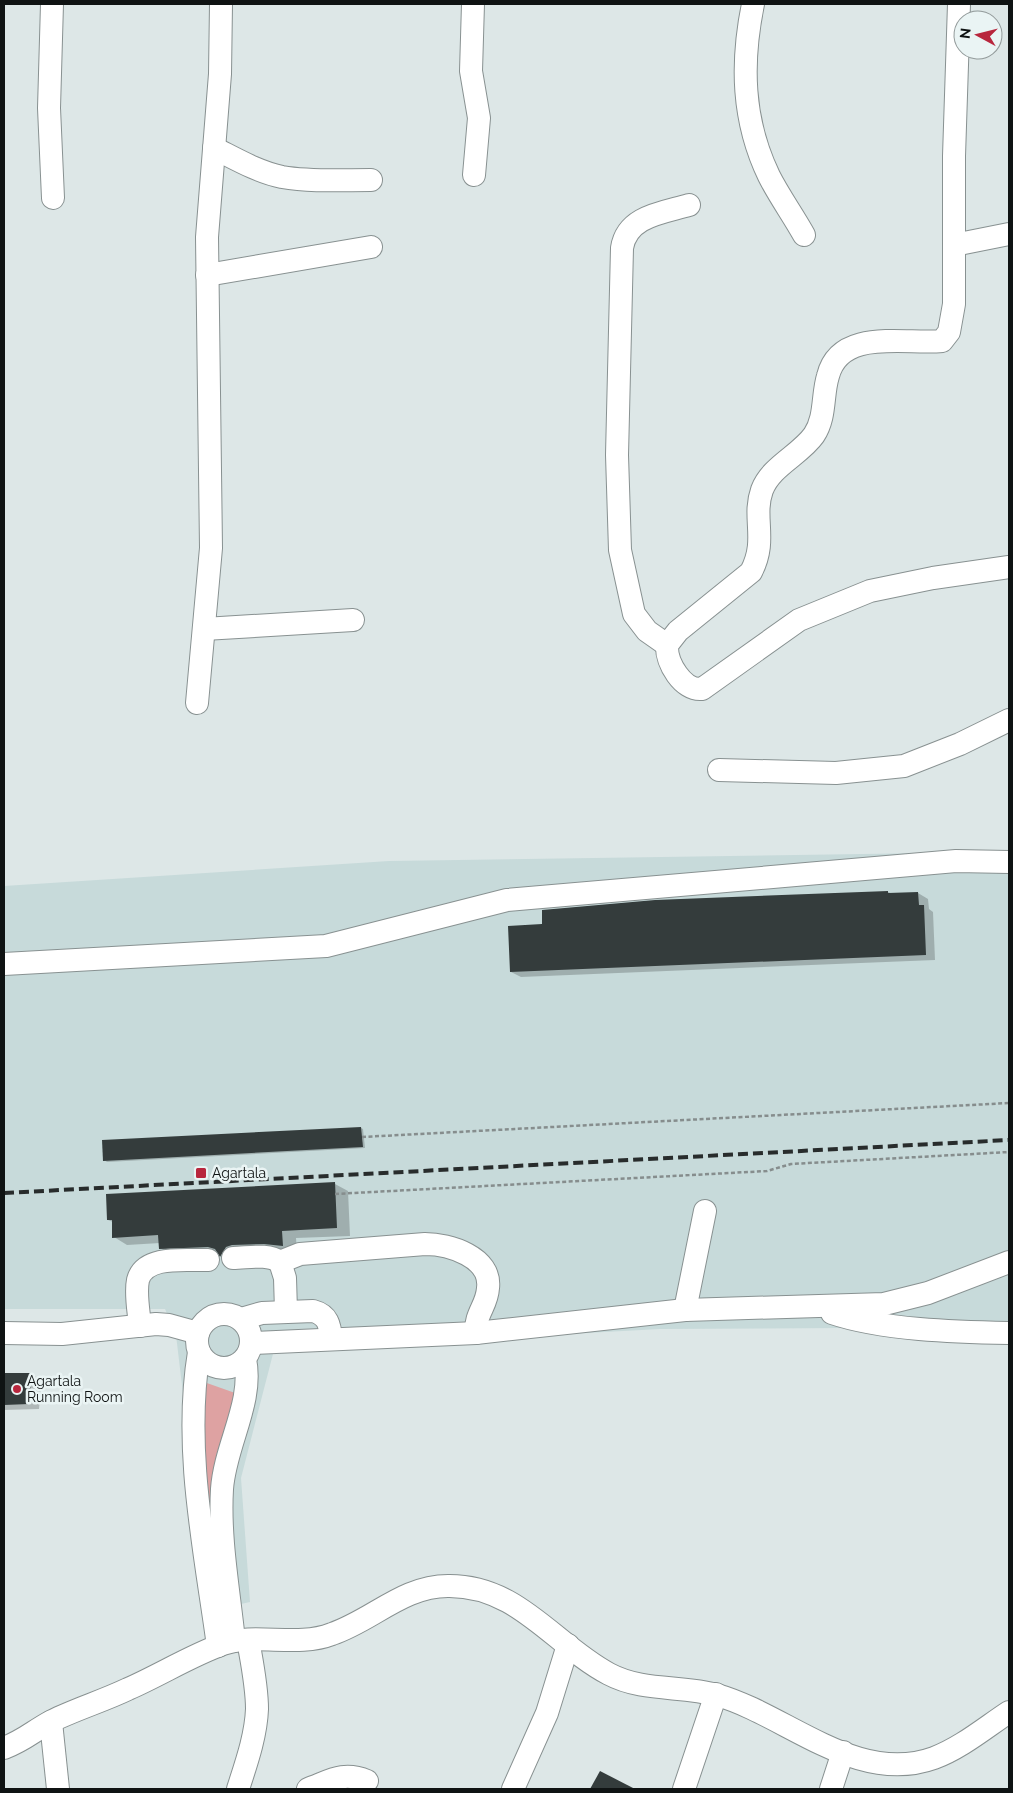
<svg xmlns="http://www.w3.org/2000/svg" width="1013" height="1793" font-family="Raleway,sans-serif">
	<rect width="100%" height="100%" fill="#dde7e7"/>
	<!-- built -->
	<path fill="#c7dada" d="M997 852 1009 855V1327L660 1329 274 1350 241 1478 250 1602 209 1611 176 1335 165 1309H4V886L389 861Z"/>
	<!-- green -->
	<path fill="#dea2a2" d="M204 1382 238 1394 217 1452 213 1481 228 1626 204 1479Z"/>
	<!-- shadow -->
	<g fill="#0003">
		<path d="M888 892 892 894 918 893 928 899 929 909 933 912 935 960 521 977 511 972 544 926 655 902Z"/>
		<path d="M361 1128 363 1129 365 1148 107 1162 104 1160Z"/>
		<path d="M335 1184 348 1191 350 1236 296 1238 297 1253 234 1263 220 1254 174 1256 160 1248V1243L127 1245 114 1237 113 1222 108 1220Z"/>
		<path d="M4 1374H31L42 1380 39 1409 4 1410Z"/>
	</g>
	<!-- building -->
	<g fill="#343c3c">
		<path d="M888 891V893L918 892 919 905H924L926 955 510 972 508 926 542 924V910L655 900Z"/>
		<path d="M361 1127 363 1147 103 1161 102 1140Z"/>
		<path d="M335 1182 337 1228 282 1231 283 1246 264 1244 232 1245 226 1247 220 1257 215 1249 208 1247 159 1249 158 1235 112 1238V1220H107L106 1194Z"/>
		<path d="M4 1373H32L29 1404 4 1405Z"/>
		<path d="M600 1771 635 1789H590Z"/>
	</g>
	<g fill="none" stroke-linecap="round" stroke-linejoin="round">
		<!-- minor casing -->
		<g stroke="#889191" stroke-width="24">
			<g id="minor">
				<path d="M52 4 49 108 53 198"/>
				<path d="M473 4 471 71 479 118 474 175"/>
				<path d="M753 4C741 63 742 120 769 176 779 196 793 215 804 235"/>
				<path d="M959 4 954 156V304L949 332 942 341C907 345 840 327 828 376 822 395 826 417 814 435 800 455 771 466 762 490 752 518 768 540 751 572L678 631 667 645C666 663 683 691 702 689L799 620 870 591 933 578 1009 567"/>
				<path d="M214 148C236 159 258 172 282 177 311 182 342 180 371 180"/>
				<path d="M954 245 1009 234"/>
				<path d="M207 275 371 247"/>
				<path d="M204 629 353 620"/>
				<path d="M667 645 647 631 634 614 620 550 617 455 622 248C627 216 662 213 689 205"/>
				<path d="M197 703 211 548 207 237 220 74 221 4"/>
				<path d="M719 770 836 773 904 766 960 744 1009 720"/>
				<path d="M4 964 326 946 507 900 956 861 1009 862"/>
				<path d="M233 1258C248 1258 267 1253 280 1262L285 1278 286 1311"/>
				<path d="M280 1262 300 1254 425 1244C449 1244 492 1257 488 1288 487 1306 475 1313 476 1333"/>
				<path d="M685 1310 705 1211"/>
				<path d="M832 1313C882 1330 956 1332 1009 1333"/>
				<circle cx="224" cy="1341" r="27"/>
				<path d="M241 1319 262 1313 313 1311C328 1315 330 1325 331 1339"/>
				<path d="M140 1326C139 1312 135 1294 138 1280 145 1254 188 1261 208 1260"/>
				<path d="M4 1333 62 1334 156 1324 169 1325 198 1333"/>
				<path d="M252 1343 476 1333 685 1310 884 1304 928 1293 1009 1262"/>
				<path d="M199 1352C183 1449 205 1550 218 1646"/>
				<path d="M234 1641C229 1591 219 1539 222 1489 225 1445 254 1402 245 1359"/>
				<path d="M51 1722 58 1789"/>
				<path d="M4 1748C25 1740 33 1731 52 1721 76 1709 103 1701 128 1689 160 1675 190 1656 223 1644 256 1632 296 1648 332 1634 373 1620 403 1586 448 1586 518 1585 554 1645 609 1674 643 1692 681 1685 717 1695 787 1715 857 1786 934 1758 961 1748 986 1727 1009 1712"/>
				<path d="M238 1789C246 1764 256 1736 257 1709 257 1686 252 1663 248 1640"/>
				<path d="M308 1789C330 1781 343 1771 367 1781"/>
				<path d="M513 1789 547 1713 568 1645"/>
				<path d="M684 1789 716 1694"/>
				<path d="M831 1789 843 1752"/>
			</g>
		</g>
		<!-- path -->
		<g stroke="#868d8d" stroke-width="2.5" stroke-dasharray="4 2.5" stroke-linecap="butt">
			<path d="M362 1137 1009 1103"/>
			<path d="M335 1194 767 1171 791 1164 1009 1152"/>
		</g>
		<!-- minor -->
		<use href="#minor" stroke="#fff" stroke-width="22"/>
		<!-- rail -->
		<path stroke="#282c2c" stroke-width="4" stroke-dasharray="10 5" stroke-linecap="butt" d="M4 1193 1009 1140"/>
	</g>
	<!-- markers -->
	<g fill="#b8263d" stroke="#eaf4f4" stroke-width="2">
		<rect x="195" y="1167" width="12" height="12" rx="2.5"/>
		<circle cx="17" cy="1389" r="5"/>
	</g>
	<g text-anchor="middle" stroke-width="5" stroke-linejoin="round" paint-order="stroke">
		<!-- poi labels -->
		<g font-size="14" fill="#0f1313" stroke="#eaf4f4" text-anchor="start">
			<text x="212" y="1178">Agartala</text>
			<text x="27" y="1386">Agartala<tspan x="27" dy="16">Running Room</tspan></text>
		</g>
	</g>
	<!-- border -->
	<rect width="1013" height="1793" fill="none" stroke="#0f1313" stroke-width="10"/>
	<!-- north arrow -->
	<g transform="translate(978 35) rotate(277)"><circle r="24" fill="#eaf4f4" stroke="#929a9a"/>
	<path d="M0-4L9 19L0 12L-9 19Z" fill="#b8263d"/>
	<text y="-8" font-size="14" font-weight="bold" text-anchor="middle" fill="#0f1313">N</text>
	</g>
</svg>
